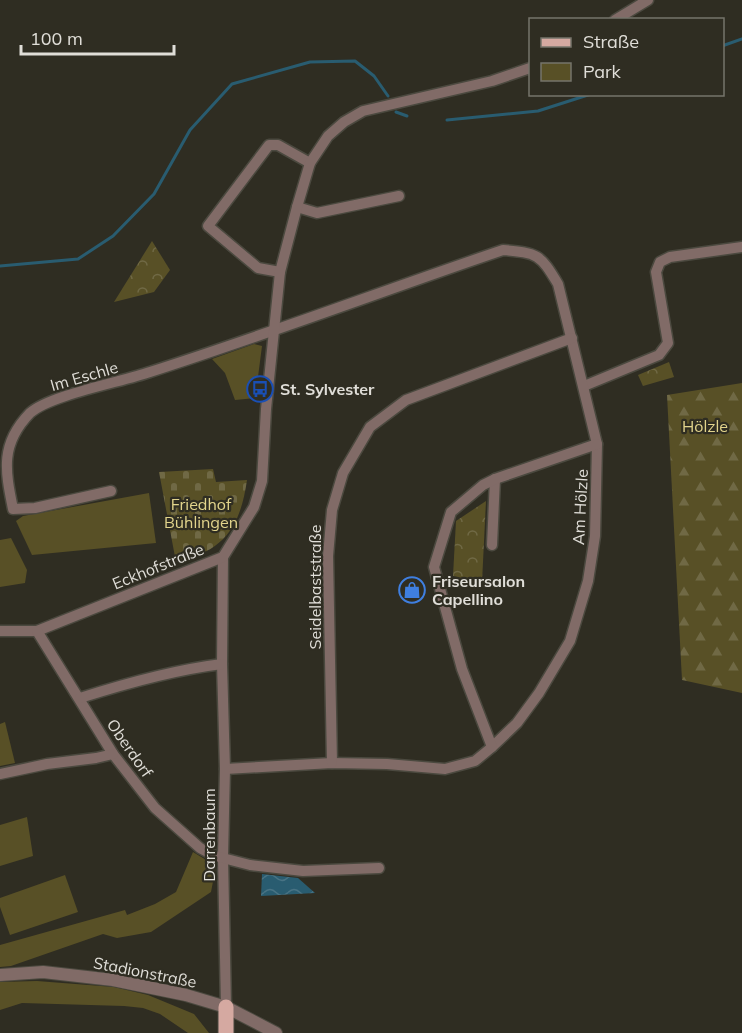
<svg xmlns="http://www.w3.org/2000/svg" width="742" height="1033" font-family="Mulish,sans-serif">
	<defs>
		<pattern id="forest-firs" width="22" height="20" patternUnits="userSpaceOnUse" patternTransform="scale(1.5)"><rect width="22" height="20" fill="#585026"/><path d="M5 1l3.5 6h-7zM16 11l3.5 6h-7z" fill="#706945"/></pattern>
		<pattern id="cemetery-stones" width="16" height="16" patternUnits="userSpaceOnUse" patternTransform="scale(1.5)"><rect width="16" height="16" fill="#585026"/><path d="M2 7V4a2 2 0 0 1 4 0v3zM10 15v-3a2 2 0 0 1 4 0v3z" fill="#706945"/></pattern>
		<pattern id="park-crowns" width="20" height="18" patternUnits="userSpaceOnUse" patternTransform="scale(1.5)"><rect width="20" height="18" fill="#585026"/><path d="M2 6a3 3 0 1 1 6 0M12 15a3 3 0 1 1 6 0" fill="none" stroke="#706945"/></pattern>
		<pattern id="water-waves" width="16" height="10" patternUnits="userSpaceOnUse" patternTransform="scale(1.5)"><rect width="16" height="10" fill="#295c70"/><path d="M0 5q4-4 8 0t8 0" fill="none" stroke="#487384"/></pattern>
	</defs>
	<rect width="100%" height="100%" fill="#2f2d22"/>
	<!-- green -->
	<g fill="#585026">
		<path d="M254 344 262 346 258 377 257 398 235 400 225 373 212 359Z"/>
		<path d="M149 493 156 543 32 555 16 521 23 516Z"/>
		<path d="M11 538 27 570 25 583 0 587V540Z"/>
		<path d="M5 722 15 763 0 766V724Z"/>
		<path d="M27 817 33 856 0 866V825Z"/>
		<path d="M193 852 216 866 211 892 151 932 117 938 103 934 11 966 0 967V945L125 910 127 915 155 904 176 892Z"/>
		<path d="M65 875 78 912 10 935 0 907V898Z"/>
		<path d="M37 981 114 987 148 995 194 1014 209 1033H188L160 1014 143 1008 124 1006 22 1003 0 1010V982Z"/>
	</g>
	<!-- forest -->
	<path fill="url(#forest-firs)" d="M742 383V693L682 680 667 395Z"/>
	<!-- cemetery -->
	<path fill="url(#cemetery-stones)" d="M213 469 216 482 247 480C240 528 224 551 176 562L159 472Z"/>
	<!-- park -->
	<g fill="url(#park-crowns)">
		<path d="M152 241 170 270 154 292 114 302Z"/>
		<path d="M669 362 674 377 643 386 638 375Z"/>
		<path d="M486 501 482 582 453 576 456 521Z"/>
	</g>
	<!-- water -->
	<path fill="url(#water-waves)" d="M262 874 298 878 315 893 261 896Z"/>
	<g fill="none" stroke-linecap="round" stroke-linejoin="round">
		<!-- stream -->
		<g stroke="#295c70" stroke-width="3">
			<path d="M722 46 742 39"/>
			<path d="M396 112 407 116"/>
			<path d="M447 120 538 111 591 94"/>
			<path d="M0 266 78 259 113 236 154 194 190 130 232 84 310 62 355 61 374 76 388 96"/>
		</g>
		<!-- minor casing -->
		<g stroke="#4b493f" stroke-width="13">
			<g id="minor">
				<path d="M615 20 648 0"/>
				<path d="M297 207 317 213 399 196"/>
				<path d="M280 272 258 268 208 226 269 145H278L310 163"/>
				<path d="M584 386 659 355 668 343 656 272 660 262 670 257 742 247"/>
				<path d="M111 491 35 508 13 509C5 470 0 444 30 413 50 395 121 382 150 372 269 334 385 290 503 250 538 253 540 254 558 284L597 444 595 536 588 581 570 641 539 693 517 723 492 747 475 761 445 769 387 764 332 763 225 769"/>
				<path d="M492 545 495 479"/>
				<path d="M223 557 222 664 225 769 223 857 226 1007"/>
				<path d="M0 631H37L223 557 254 507 262 481 266 409 280 272 297 207 310 163 328 136 344 122 363 111 492 81 530 68"/>
				<path d="M37 631 113 754 155 808 200 848 215 856 250 865 303 871 379 868"/>
				<path d="M80 698C127 683 173 670 222 664"/>
				<path d="M492 747 462 669 434 567 451 512 483 485 495 479 597 444"/>
				<path d="M332 763 328 556 332 510 343 473 370 427 406 400 572 338"/>
				<path d="M0 774 47 764 96 758 113 754"/>
			</g>
		</g>
		<!-- tertiary casing -->
		<g stroke="#4b493f" stroke-width="14">
			<path id="tertiary" d="M0 975 43 972 113 980 186 995 226 1007 276 1033"/>
		</g>
		<!-- primary casing -->
		<g stroke="#4b493f" stroke-width="17">
			<path id="primary" d="M226 1033V1007"/>
		</g>
		<!-- minor -->
		<use href="#minor" stroke="#816b67" stroke-width="10"/>
		<!-- tertiary -->
		<use href="#tertiary" stroke="#816b67" stroke-width="12"/>
		<!-- primary -->
		<use href="#primary" stroke="#d5a9a1" stroke-width="15"/>
	</g>
	<!-- icons -->
	<defs>
		<g id="bus-ring" transform="scale(1.35)"><circle r="9.5" fill="#2f2d22" stroke="#1a4fb4" stroke-width="1.5"/><path d="M-5-6H5V4H4V6H2V4H-2V6H-4V4H-5ZM-3.5-4V0h7V-4ZM-3.5 1.2v1.5H-2V1.2ZM2 1.2v1.5H3.5V1.2Z" fill="#1a4fb4"/></g>
		<g id="shop-ring" transform="scale(1.35)"><circle r="9.5" fill="#2f2d22" stroke="#3f7fe0" stroke-width="1.5"/><path d="M-5-2.5h2.3a2.7 3.5 0 0 1 5.4 0H5L5.5 6h-11ZM-1.5-2.5h3a1.5 2.3 0 0 0-3 0Z" fill="#3f7fe0"/></g>
	</defs>
	<g fill-rule="evenodd">
		<use href="#bus-ring" x="260" y="389"/>
		<use href="#shop-ring" x="412" y="590"/>
	</g>
	<g text-anchor="middle" stroke-width="4.5" stroke-linejoin="round" paint-order="stroke">
		<!-- street labels -->
		<g font-size="16" fill="#e0ded8" stroke="#2f2d22">
			<text transform="translate(84 376) rotate(-16)" y="6">Im Eschle</text>
			<text transform="translate(580 507) rotate(-87)" y="6">Am Hölzle</text>
			<text transform="translate(158 566) rotate(-22)" y="6">Eckhofstraße</text>
			<text transform="translate(315 587) rotate(-90)" y="6">Seidelbaststraße</text>
			<text transform="translate(130 748) rotate(55)" y="6">Oberdorf</text>
			<text transform="translate(209 835) rotate(-90)" y="6">Darrenbaum</text>
			<text transform="translate(145 972) rotate(11)" y="6">Stadionstraße</text>
		</g>
		<!-- poi labels -->
		<g font-size="16" font-weight="bold" fill="#e0ded8" stroke="#2f2d22" text-anchor="start">
			<text x="280" y="395">St. Sylvester</text>
			<text x="432" y="587">Friseursalon<tspan x="432" dy="18">Capellino</tspan></text>
		</g>
		<!-- park labels -->
		<g font-size="16" fill="#e2d48c" stroke="#2f2d22">
			<text x="705" y="432">Hölzle</text>
			<text x="201" y="510">Friedhof<tspan x="201" dy="18">Bühlingen</tspan></text>
		</g>
	</g>
	<!-- legend -->
	<rect x="529" y="18" width="195" height="78" fill="#2f2d22" stroke="#76746b" stroke-width="1.5"/>
	<rect x="541" y="38" width="30" height="9" fill="#d5a9a1" stroke="#76746b" stroke-width="1.5"/>
	<text x="583" y="48" font-size="18" fill="#e0ded8">Straße</text>
	<rect x="541" y="63" width="30" height="18" fill="#585026" stroke="#76746b" stroke-width="1.5"/>
	<text x="583" y="78" font-size="18" fill="#e0ded8">Park</text>
	<!-- scale -->
	<path d="M21 45v9h153v-9" fill="none" stroke="#e0ded8" stroke-width="3"/>
	<text x="30" y="45" font-size="18" fill="#e0ded8" stroke="#2f2d22" stroke-width="4.5" paint-order="stroke">100 m</text>
</svg>
